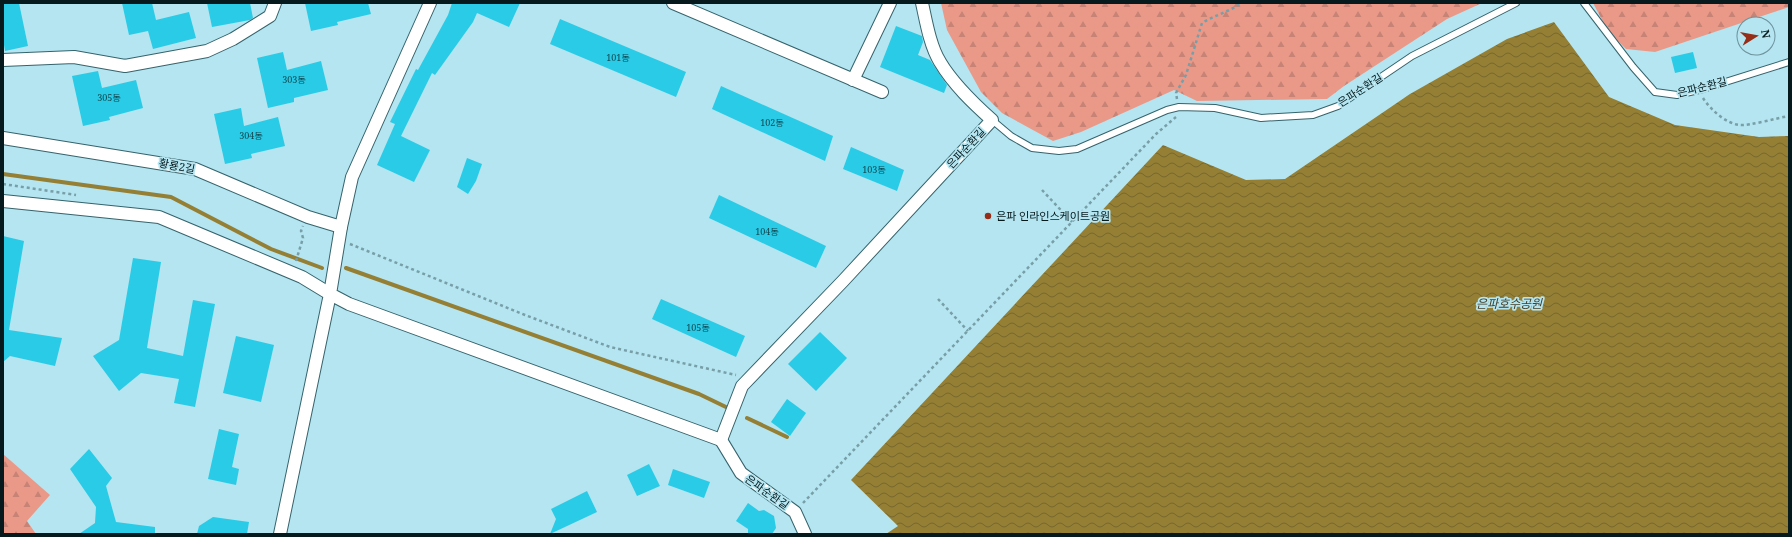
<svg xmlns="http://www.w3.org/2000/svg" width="1792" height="537" font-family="'Noto Serif','Noto Sans KR',serif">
	<defs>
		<pattern id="forest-firs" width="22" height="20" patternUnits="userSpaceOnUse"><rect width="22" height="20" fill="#ea9988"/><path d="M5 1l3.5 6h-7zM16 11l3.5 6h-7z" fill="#c78375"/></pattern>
		<pattern id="water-waves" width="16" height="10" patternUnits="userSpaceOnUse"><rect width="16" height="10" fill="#947f35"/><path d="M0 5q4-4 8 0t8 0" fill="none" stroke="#77672c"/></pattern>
	</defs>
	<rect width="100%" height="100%" fill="#b4e5f0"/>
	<!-- forest -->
	<g fill="url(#forest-firs)">
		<path d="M941 3H1482L1447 19 1344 86 1327 99 1197 101 1174 90 1081 132 1053 141 1002 113 981 92 947 30Z"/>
		<path d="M1593 3H1789V7L1655 52 1626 49 1608 31Z"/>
		<path d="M3 454 50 495 27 521 36 534H3Z"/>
	</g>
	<!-- water -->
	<path fill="url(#water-waves)" d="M1554 22 1609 97 1675 125 1759 137 1789 136V534H886L898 526 851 480 1163 145 1246 180 1285 179 1410 94 1507 39Z"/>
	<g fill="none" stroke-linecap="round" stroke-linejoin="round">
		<!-- stream -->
		<g stroke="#947f35" stroke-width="4">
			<path d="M3 174 171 197 271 249 322 268"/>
			<path d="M346 268 699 394 728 408"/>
			<path d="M747 418 787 437"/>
		</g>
	</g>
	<!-- building -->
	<g fill="#2acbe6">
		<path d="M3 3H19L28 46 5 51 3 39Z"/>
		<path d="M122 3H152L156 20 189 12 196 38 153 49 148 31 129 35Z"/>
		<path d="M207 3H250L253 18 250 20 212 27Z"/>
		<path d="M305 3H368L371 14 337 22 338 25 311 31Z"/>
		<path d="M452 3H520L509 27 477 13 473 22 435 75 432 73 401 136 430 150 414 182 377 165 395 124 390 122 416 69 418 70 448 15Z"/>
		<path d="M560 19 686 72 676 97 550 44Z"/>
		<path d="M896 26 922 36 923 42 918 55 930 60 947 85 944 93 880 67Z"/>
		<path d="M283 52 287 70 321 61 328 90 294 98V102L268 108 257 58Z"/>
		<path d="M1693 52 1697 68 1675 73 1671 57Z"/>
		<path d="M98 71 102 88 136 80 143 108 109 117 110 120 83 126 72 76Z"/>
		<path d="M721 86 833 136 825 161 712 109Z"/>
		<path d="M241 108 244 126 278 117 285 146 251 154 252 158 225 164 214 114Z"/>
		<path d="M851 147 904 170 897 191 843 169Z"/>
		<path d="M467 158 482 164 476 181 468 194 457 187Z"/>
		<path d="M719 195 826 246 816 268 709 218Z"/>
		<path d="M3 236 24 241 9 330 62 338 55 366 10 356 3 362Z"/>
		<path d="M133 258 161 262 147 348 183 356 193 300 215 304 195 407 174 403 179 379 141 373 119 391 93 356 119 340Z"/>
		<path d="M661 299 745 336 736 357 652 319Z"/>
		<path d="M820 332 847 358 816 391 788 364Z"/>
		<path d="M236 336 274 345 261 402 223 393Z"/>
		<path d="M787 399 806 413 790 436 771 422Z"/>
		<path d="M219 429 239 434 232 467 239 469 236 485 208 479Z"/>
		<path d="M89 449 112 478 106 486 116 522 155 527V534H79L95 523 96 507 70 469Z"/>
		<path d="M649 464 660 486 637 496 627 475Z"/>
		<path d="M673 469 710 482 704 498 668 485Z"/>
		<path d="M587 491 597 512 550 534 556 519 551 509Z"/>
		<path d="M748 503 759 511 764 510 774 516 776 528 772 534H748V529L736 521Z"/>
		<path d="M213 517 249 522 247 534H197L199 526Z"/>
	</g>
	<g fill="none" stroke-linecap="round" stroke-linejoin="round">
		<!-- lane casing -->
		<g stroke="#35636c" stroke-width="8">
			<g id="lane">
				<path d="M1584 3 1633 67 1655 92 1677 95 1703 89 1789 62"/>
				<path d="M992 120 1011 136 1032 148 1059 151 1077 149 1167 110 1179 107 1215 108 1261 118 1313 115 1338 106 1412 56 1516 3"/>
			</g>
		</g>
		<!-- street casing -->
		<g stroke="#35636c" stroke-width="14">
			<g id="street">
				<path d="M430 3 352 177 341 227 330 294 349 304 721 440"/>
				<path d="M673 3 882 92"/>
				<path d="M3 60 74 57 125 66 207 51 233 39 270 16 275 3"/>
				<path d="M853 80 890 3"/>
				<path d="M3 138 195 169 308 217 341 227"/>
				<path d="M3 201 159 217 302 277 330 294 280 534"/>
				<path d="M721 440 742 386 843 281 992 120C973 103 953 84 940 62 930 46 926 21 922 3"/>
				<path d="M721 440 741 473 795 512 805 534"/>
			</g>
		</g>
		<!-- path -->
		<g stroke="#789ea7" stroke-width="2.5" stroke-dasharray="3 3" stroke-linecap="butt">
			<path d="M1703 98C1710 109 1726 124 1740 125 1749 126 1777 118 1789 116"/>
			<path d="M1177 99 1176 93 1186 75 1202 23C1215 15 1229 12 1241 3"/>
			<path d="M3 184 76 195"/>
			<path d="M1042 190 1072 222"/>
			<path d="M350 244 525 315 610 347 736 375"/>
			<path d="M296 261 303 238 301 231 303 226"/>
			<path d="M938 299 968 331"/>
			<path d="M803 503 1156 134 1176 117"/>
		</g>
		<!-- lane -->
		<use href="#lane" stroke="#fff" stroke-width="6"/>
		<!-- street -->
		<use href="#street" stroke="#fff" stroke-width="12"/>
	</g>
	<!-- markers -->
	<circle fill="#962d19" stroke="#b4e5f0" stroke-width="1.5" cx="988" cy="216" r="4"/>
	<g text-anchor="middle" stroke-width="3.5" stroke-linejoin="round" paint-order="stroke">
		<!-- number labels -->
		<g font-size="9" fill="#0f464f">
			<text x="618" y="61">101동</text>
			<text x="294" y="83">303동</text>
			<text x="109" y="101">305동</text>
			<text x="772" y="126">102동</text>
			<text x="251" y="139">304동</text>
			<text x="874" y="173">103동</text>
			<text x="767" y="235">104동</text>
			<text x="698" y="331">105동</text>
		</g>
		<!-- street labels -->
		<g font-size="11" fill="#06191d" stroke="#b4e5f0">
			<text transform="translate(1702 87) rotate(-14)" y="4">은파순환길</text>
			<text transform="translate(1360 90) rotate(-33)" y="4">은파순환길</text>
			<text transform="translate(966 148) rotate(-47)" y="4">은파순환길</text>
			<text transform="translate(177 166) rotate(11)" y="4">황룡2길</text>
			<text transform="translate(767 492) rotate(35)" y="4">은파순환길</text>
		</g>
		<!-- poi labels -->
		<g font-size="11" fill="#06191d" stroke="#b4e5f0" text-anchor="start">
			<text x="996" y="220">은파 인라인스케이트공원</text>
		</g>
		<!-- water labels -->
		<g font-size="12" font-style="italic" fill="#443d26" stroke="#b4e5f0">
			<text x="1509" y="308">은파호수공원</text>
		</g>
	</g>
	<!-- border -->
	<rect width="1792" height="537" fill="none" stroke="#06191d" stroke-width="8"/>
	<!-- north arrow -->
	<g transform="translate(1756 36) rotate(79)"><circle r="19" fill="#b4e5f0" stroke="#6e939c"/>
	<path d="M0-3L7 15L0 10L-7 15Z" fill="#962d19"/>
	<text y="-6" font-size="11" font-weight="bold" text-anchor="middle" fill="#06191d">N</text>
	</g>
</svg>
